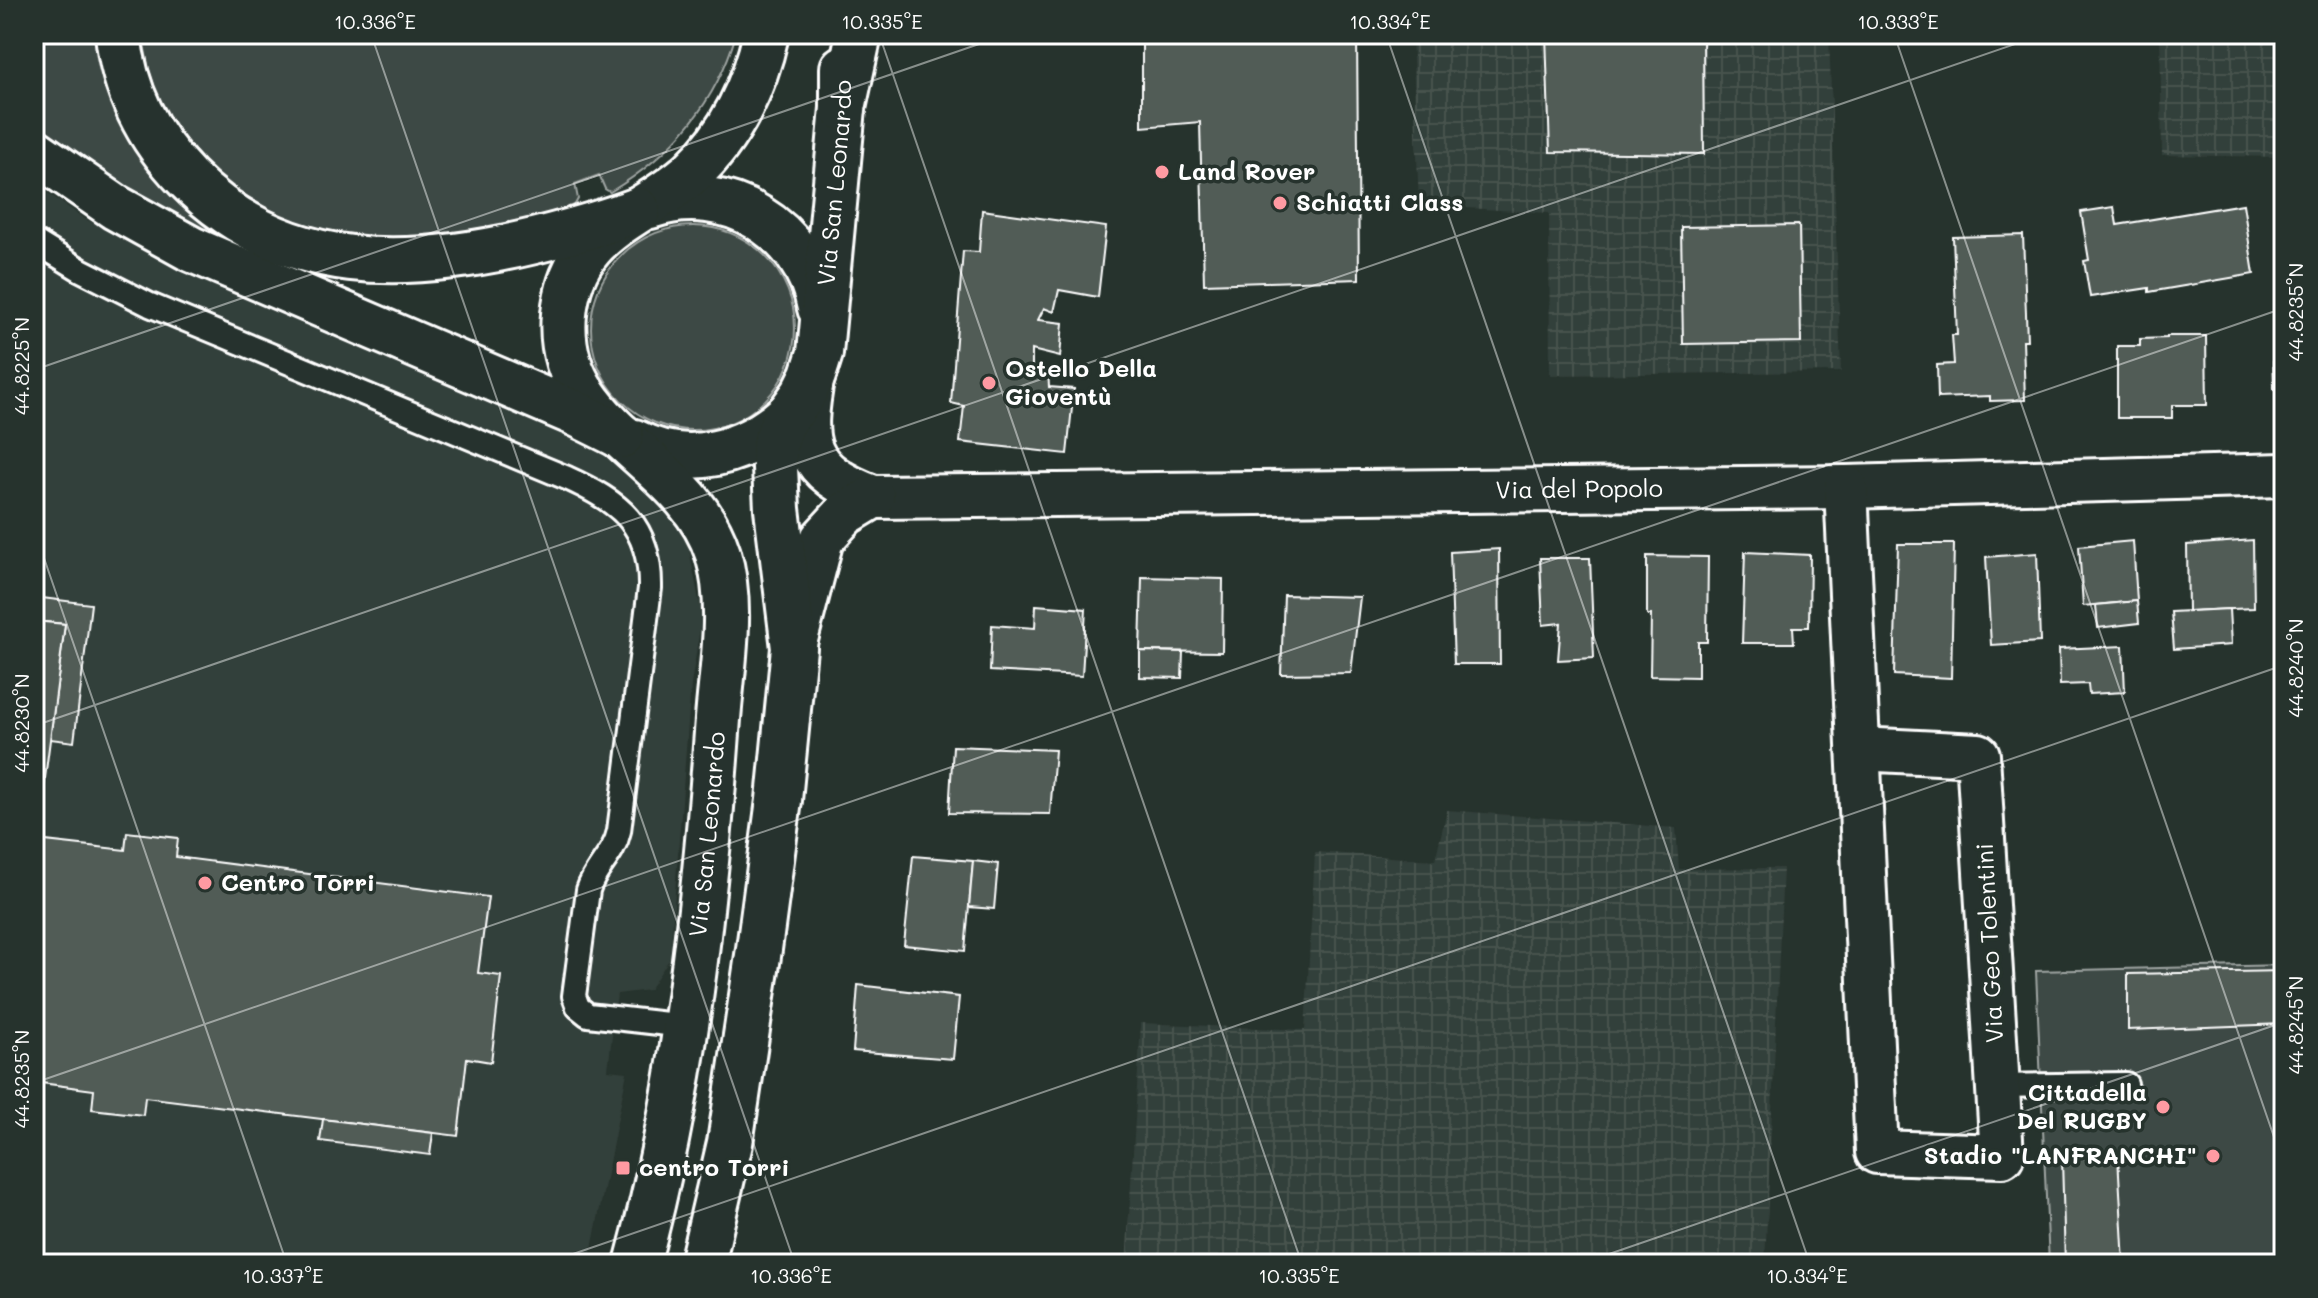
<svg xmlns="http://www.w3.org/2000/svg" width="2318" height="1298" font-family="Mali,sans-serif">
	<defs>
		<pattern id="industrial-grid" width="8" height="8" patternUnits="userSpaceOnUse" patternTransform="scale(2)"><rect width="8" height="8" fill="#333f3a"/><path d="M0 4h8M4 0v8" fill="none" stroke="#47524e"/></pattern>
	</defs>
	<rect width="100%" height="100%" fill="#26332d"/>
	<filter id="ink" filterUnits="userSpaceOnUse"><feTurbulence type="fractalNoise" baseFrequency=".0125" numOctaves="2"/><feDisplacementMap in="SourceGraphic" scale="16" xChannelSelector="R" yChannelSelector="G"/><feConvolveMatrix kernelMatrix="1 2 1 2 8 2 1 2 1" color-interpolation-filters="sRGB"/></filter>
	<g filter="url(#ink)">
		<!-- built -->
		<path fill="#333f3a" d="M34 183 85 219 325 332 603 446 656 488 687 538 702 616 691 685 670 958 649 990 617 994 608 1070 627 1072 589 1264H34Z"/>
		<!-- industrial -->
		<g fill="url(#industrial-grid)">
			<path d="M1412 34H1829L1841 372 1550 375 1549 213 1419 205Z"/>
			<path d="M2160 34H2284V157L2162 155Z"/>
			<path d="M1447 810 1676 828 1679 869 1783 868 1765 1264H1126L1141 1023 1305 1030 1315 852 1435 860Z"/>
		</g>
		<!-- grass -->
		<g fill="#3e4944" stroke="#9ea4a2" stroke-width="2">
			<path d="M34 34H98L169 186 205 224 207 229 204 234 102 177 34 128Z"/>
			<path d="M142 34H736C716 104 672 155 610 192L605 189 599 175 575 184 578 199 573 208 539 220 425 243 342 237 287 220 232 188 211 170 188 143 168 116 157 94 149 70Z"/>
			<circle cx="693" cy="328" r="102"/>
			<path d="M2284 965V1264H2049L2036 971Z"/>
		</g>
		<!-- building -->
		<g fill="#515c57" stroke="#fff" stroke-width="2">
			<path d="M1142 34H1357L1359 279 1204 284 1200 122 1142 127Z"/>
			<path d="M1546 34H1703L1704 154 1550 152Z"/>
			<path d="M2243 204 2254 274 2149 292V288L2090 297 2084 261 2089 260 2081 212 2114 207 2117 225Z"/>
			<path d="M982 210 1106 227 1098 297 1059 290 1054 312 1044 308 1038 320 1063 323 1060 357 1032 350V368L1048 369 1049 387 1074 389 1067 454 960 442 964 406 951 403 963 251 979 252Z"/>
			<path d="M1799 225 1801 342 1683 344 1681 227Z"/>
			<path d="M2023 235 2027 340H2023L2025 400 1990 401V396L1938 398 1937 365 1954 364 1952 335H1957L1953 237Z"/>
			<path d="M2167 336H2206L2207 405H2172V418H2117V346H2140V339L2167 338Z"/>
			<path d="M2273 348H2284V390H2274Z"/>
			<path d="M2253 540 2254 608 2188 611 2187 545Z"/>
			<path d="M2133 541 2137 601 2083 606 2079 546Z"/>
			<path d="M1898 544H1954L1951 678 1894 675Z"/>
			<path d="M1499 549 1500 664H1454L1450 552Z"/>
			<path d="M1745 552 1810 555 1809 627H1793L1794 643H1742Z"/>
			<path d="M2037 553 2040 642 1991 645 1986 557Z"/>
			<path d="M1647 556 1708 557 1707 642H1698V677L1650 676 1651 615H1647Z"/>
			<path d="M1540 558H1590L1594 658 1558 660 1561 623 1543 625Z"/>
			<path d="M1142 577 1223 579 1222 652 1140 651Z"/>
			<path d="M1284 595 1360 597 1351 673 1281 674Z"/>
			<path d="M34 597 91 604 74 742 50 739 65 624 34 621Z"/>
			<path d="M2137 601 2139 623 2098 628 2096 605Z"/>
			<path d="M1036 605 1086 609 1082 676 990 671 992 625 1035 628Z"/>
			<path d="M2229 609 2231 645 2174 649 2171 612Z"/>
			<path d="M34 621 65 624 37 840 125 850 127 832 178 838 176 857 488 897 478 973 501 976 491 1062 467 1058 458 1136 145 1097 143 1115 92 1109 94 1090 34 1082Z"/>
			<path d="M2280 637H2284V700L2281 653Z"/>
			<path d="M2123 646 2125 692 2089 694 2088 684 2060 685 2059 649Z"/>
			<path d="M1140 651 1183 652 1182 678 1140 677Z"/>
			<path d="M953 746 1055 750 1050 814 949 813Z"/>
			<path d="M913 856 973 861 965 951 904 945Z"/>
			<path d="M973 861 998 864 994 909 969 907Z"/>
			<path d="M2284 971V1024L2128 1030V974Z"/>
			<path d="M858 985 959 997 953 1059 853 1051Z"/>
			<path d="M323 1119 433 1133 430 1155 320 1141Z"/>
			<path d="M2118 1156 2124 1264H2065L2062 1159Z"/>
		</g>
		<g fill="none" stroke-linecap="round" stroke-linejoin="round">
			<!-- lane casing -->
			<g stroke="#fff" stroke-width="28">
				<g id="lane">
					<path d="M34 241 81 270 150 305 567 478C620 502 651 525 650 588L619 831C614 855 595 868 588 890L574 996 578 1007 588 1015 685 1026"/>
					<path d="M1998 1086 2126 1084"/>
				</g>
			</g>
			<!-- street casing -->
			<g stroke="#fff" stroke-width="48">
				<g id="street">
					<path id="s1" d="M813 375C800 444 804 471 873 497L1846 487 2284 475"/>
					<path d="M1846 487 1877 1152 2002 1156 1978 755 1858 749"/>
					<path d="M794 647 822 539 845 514 873 497"/>
				</g>
			</g>
			<!-- secondary casing -->
			<g stroke="#fff" stroke-width="50">
				<g id="secondary">
					<path d="M650 206C726 180 806 229 820 308"/>
					<path d="M634 442C688 470 746 453 789 414"/>
					<path id="s2" d="M637 1264C685 1087 705 901 718 719 722 666 734 606 718 554 687 455 553 430 564 314 572 228 639 220 692 172 731 136 755 85 766 34"/>
					<path id="s3" d="M702 1264 730 1143 759 949 779 800 794 648 777 509 774 447 782 424 803 395 813 375 820 353 843 108V68"/>
				</g>
			</g>
			<!-- highway casing -->
			<g stroke="#fff" stroke-width="50">
				<g id="highway">
					<path d="M118 34C124 91 147 137 187 178 284 277 410 271 534 241 569 232 604 223 638 210"/>
					<path d="M843 108 859 34"/>
					<path d="M34 151 115 207 191 249 577 414 621 436"/>
				</g>
			</g>
			<!-- lane -->
			<use href="#lane" stroke="#26332d" stroke-width="22"/>
			<!-- street -->
			<use href="#street" stroke="#26332d" stroke-width="42"/>
			<!-- secondary -->
			<use href="#secondary" stroke="#26332d" stroke-width="44"/>
			<!-- highway -->
			<use href="#highway" stroke="#26332d" stroke-width="44"/>
		</g>
	</g>
	<!-- ticks -->
	<path fill="none" stroke="#fff" stroke-width="2" stroke-opacity="0.45" d="M371 34 795 1264M879 34 1302 1264M1386 34 1810 1264M1894 34 2284 1166M34 370 1008 34M34 529 287 1264M34 726 2044 34M34 1083 2284 308M544 1264 2284 665M1580 1264 2284 1022"/>
	<!-- markers -->
	<g fill="#ff9aa2" stroke="#26332d" stroke-width="3">
		<circle cx="1162" cy="172" r="8"/>
		<circle cx="1280" cy="203" r="8"/>
		<circle cx="989" cy="383" r="8"/>
		<circle cx="205" cy="883" r="8"/>
		<circle cx="2163" cy="1107" r="8"/>
		<circle cx="2213" cy="1156" r="8"/>
		<rect x="615" y="1160" width="16" height="16" rx="4"/>
	</g>
	<g text-anchor="middle" stroke-width="7" stroke-linejoin="round" paint-order="stroke">
		<!-- poi labels -->
		<g font-size="24" font-weight="bold" fill="#fff" stroke="#26332d" text-anchor="start">
			<text x="1178" y="180">Land Rover</text>
			<text x="1296" y="211">Schiatti Class</text>
			<text x="1005" y="377">Ostello Della<tspan x="1005" dy="28">Gioventù</tspan></text>
			<text x="221" y="891">Centro Torri</text>
			<text x="2147" y="1101" text-anchor="end">Cittadella<tspan x="2147" dy="28">Del RUGBY</tspan></text>
			<text x="2197" y="1164" text-anchor="end">Stadio "LANFRANCHI"</text>
			<text x="639" y="1176">centro Torri</text>
		</g>
		<!-- street labels -->
		<g font-size="24" fill="#fff" stroke="#26332d">
			<text dy="8" stroke="none"><textPath href="#s3" startOffset="1102">Via San Leonardo</textPath></text>
			<text dy="8" stroke="none"><textPath href="#s1" startOffset="862">Via del Popolo</textPath></text>
			<text dy="8" stroke="none"><textPath href="#s2" startOffset="436">Via San Leonardo</textPath></text>
			<text transform="translate(1990 943) rotate(-93)" y="8">Via Geo Tolentini</text>
		</g>
	</g>
	<!-- margin -->
	<rect width="2318" height="1298" fill="none" stroke="#26332d" stroke-width="88"/>
	<rect x="44" y="44" width="2230" height="1210" fill="none" stroke="#fff" stroke-width="3"/>
	<g font-size="20" text-anchor="middle" fill="#fff">
		<text x="375" y="29">10.336°E</text>
		<text x="882" y="29">10.335°E</text>
		<text x="1390" y="29">10.334°E</text>
		<text x="1898" y="29">10.333°E</text>
		<text transform="translate(2296 312) rotate(-90)" y="7">44.8235°N</text>
		<text transform="translate(22 366) rotate(-90)" y="7">44.8225°N</text>
		<text transform="translate(2296 668) rotate(-90)" y="7">44.8240°N</text>
		<text transform="translate(22 723) rotate(-90)" y="7">44.8230°N</text>
		<text transform="translate(2296 1025) rotate(-90)" y="7">44.8245°N</text>
		<text transform="translate(22 1079) rotate(-90)" y="7">44.8235°N</text>
		<text x="283" y="1283">10.337°E</text>
		<text x="791" y="1283">10.336°E</text>
		<text x="1299" y="1283">10.335°E</text>
		<text x="1807" y="1283">10.334°E</text>
	</g>
</svg>
